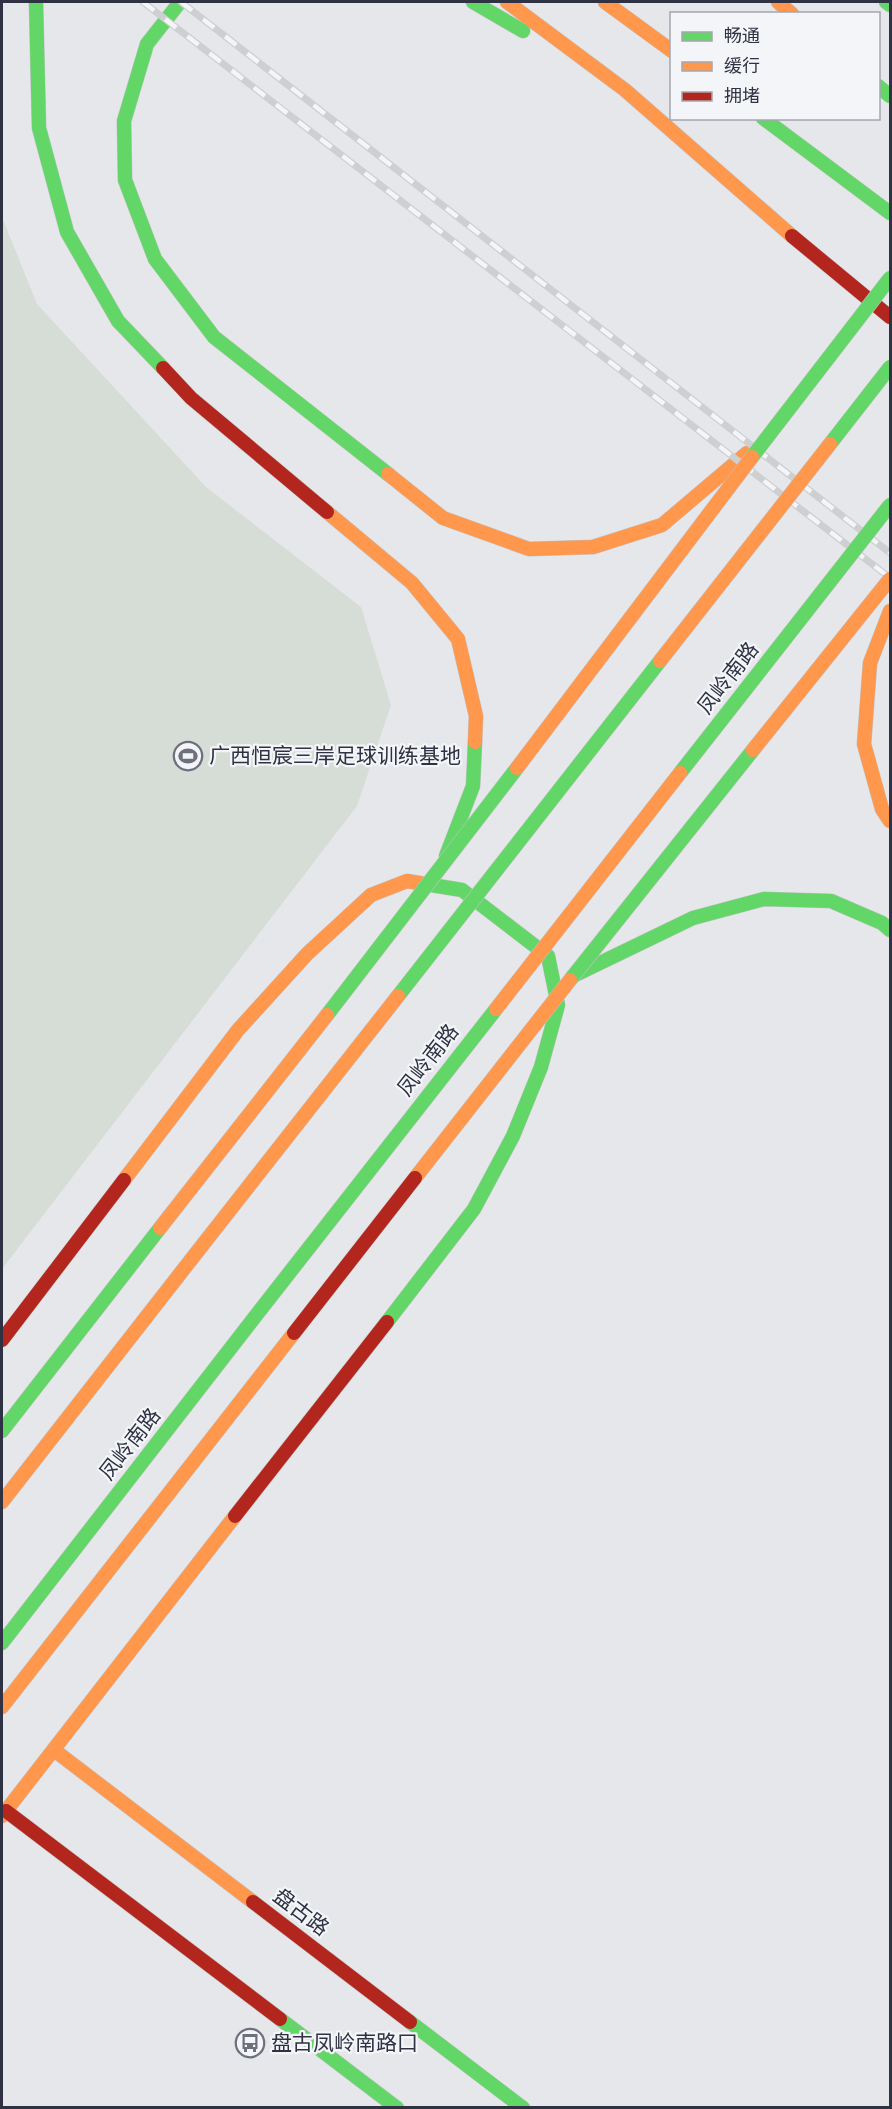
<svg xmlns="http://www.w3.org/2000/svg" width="892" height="2109" font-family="Jost,'Noto Sans SC',sans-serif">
	<rect width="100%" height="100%" fill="#e6e7ea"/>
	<!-- green -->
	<path fill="#d6ddd7" d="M2 217 37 304 206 487 361 607 391 705 357 806 2 1269Z"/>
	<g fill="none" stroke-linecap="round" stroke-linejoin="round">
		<!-- fast casing -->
		<g stroke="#c4c5c8" stroke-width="15">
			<g id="fast">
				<path d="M36 2 39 128 67 232 118 321 163 368"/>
				<path d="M180 2 147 44 124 121 125 180 155 259 214 337 388 474"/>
				<path d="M473 2 523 31"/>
				<path d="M886 2 890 5"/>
				<path d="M878 86 890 96"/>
				<path d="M763 118 890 213"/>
				<path d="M446 856 473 786 475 742"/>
				<path d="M573 976 693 918 764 899 831 901 882 923 890 930"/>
				<path d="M387 1322 474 1209 513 1136 541 1067 558 1005 548 956 462 890 425 884"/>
				<path d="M2 1431 160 1228"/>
				<path d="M2 1643 261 1309"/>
				<path d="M280 2019 397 2108"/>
				<path d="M410 2022 523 2108"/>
			</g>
		</g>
		<!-- slow casing -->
		<g stroke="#c4c5c8" stroke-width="15">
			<g id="slow">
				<path d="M507 2 625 90 792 236"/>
				<path d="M605 2 672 51"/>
				<path d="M778 2 792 14"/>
				<path d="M388 474 443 518 529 549 593 547 662 525 747 453"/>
				<path d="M327 512 412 583 458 639 476 716 475 742"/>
				<path d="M890 611 870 663 864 744 882 809 890 821"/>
				<path d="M124 1180 238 1030 307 954 371 895 407 881 425 884"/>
				<path d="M2 1502 190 1261"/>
				<path d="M2 1707 294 1333"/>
				<path d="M54 1750 253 1902"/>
				<path d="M2 1816 235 1516"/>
			</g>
		</g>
		<!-- jam casing -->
		<g stroke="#c4c5c8" stroke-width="15">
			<g id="jam">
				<path d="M792 236 890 317"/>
				<path d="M163 368 191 398 327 512"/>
				<path d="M2 1340 124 1180"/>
				<path d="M235 1516 387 1322"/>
				<path d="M6 1811 280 2019"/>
				<path d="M253 1902 410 2022"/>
			</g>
		</g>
		<!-- fast -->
		<use href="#fast" stroke="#63d668" stroke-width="14"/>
		<!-- slow -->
		<use href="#slow" stroke="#ff974d" stroke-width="14"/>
		<!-- jam -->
		<use href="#jam" stroke="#b3261e" stroke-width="14"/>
		<!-- rail casing -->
		<g stroke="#cecfd1" stroke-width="7">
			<g id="rail">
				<path d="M143 2 890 578"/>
				<path d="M181 2 890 553"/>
			</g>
		</g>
		<!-- rail -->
		<use href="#rail" stroke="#f4f5f8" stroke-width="4.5" stroke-dasharray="14" stroke-linecap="butt"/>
		<!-- fast-bridge casing -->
		<g stroke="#c3c4c7" stroke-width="15" stroke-linecap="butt">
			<g id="fast-bridge">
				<path d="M830 444 890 367"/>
				<path d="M752 457 890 278"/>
				<path d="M680 773 890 505"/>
				<path d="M570 980 753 750"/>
				<path d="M398 996 660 661"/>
				<path d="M327 1015 517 768"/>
				<path d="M261 1309 496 1009"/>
			</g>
		</g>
		<!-- slow-bridge casing -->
		<g stroke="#c3c4c7" stroke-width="15" stroke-linecap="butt">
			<g id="slow-bridge">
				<path d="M660 661 830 444"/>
				<path d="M753 750 890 579"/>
				<path d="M517 768 752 457"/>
				<path d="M496 1009 680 773"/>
				<path d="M415 1178 570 980"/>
				<path d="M160 1228 327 1015"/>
				<path d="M190 1261 398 996"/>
			</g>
		</g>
		<!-- jam-bridge casing -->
		<g stroke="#c3c4c7" stroke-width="15" stroke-linecap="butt">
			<path id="jam-bridge" d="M294 1333 415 1178"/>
		</g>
		<!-- fast-bridge -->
		<use href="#fast-bridge" stroke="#63d668" stroke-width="14"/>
		<!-- slow-bridge -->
		<use href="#slow-bridge" stroke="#ff974d" stroke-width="14"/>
		<!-- jam-bridge -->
		<use href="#jam-bridge" stroke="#b3261e" stroke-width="14"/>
	</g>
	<!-- icons -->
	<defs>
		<g id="stadium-ring" transform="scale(1.5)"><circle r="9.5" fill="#f4f5f8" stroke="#6e717d" stroke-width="1.5"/><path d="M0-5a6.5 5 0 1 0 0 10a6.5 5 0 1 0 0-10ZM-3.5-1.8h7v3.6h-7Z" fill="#6e717d"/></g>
		<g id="bus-ring" transform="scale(1.5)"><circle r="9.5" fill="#f4f5f8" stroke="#6e717d" stroke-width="1.5"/><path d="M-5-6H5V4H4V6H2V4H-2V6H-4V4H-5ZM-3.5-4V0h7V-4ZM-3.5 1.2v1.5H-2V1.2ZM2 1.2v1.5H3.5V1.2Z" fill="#6e717d"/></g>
	</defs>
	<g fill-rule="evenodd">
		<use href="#stadium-ring" x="188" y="756"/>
		<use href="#bus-ring" x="250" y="2043"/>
	</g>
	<g text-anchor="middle" stroke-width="4.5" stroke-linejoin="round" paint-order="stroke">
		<!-- street labels -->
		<g font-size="21" fill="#2e3242" stroke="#f4f5f8">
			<text transform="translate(728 678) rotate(-52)" y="7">凤岭南路</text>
			<text transform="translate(428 1060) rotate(-52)" y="7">凤岭南路</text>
			<text transform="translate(130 1444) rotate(-52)" y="7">凤岭南路</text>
			<text transform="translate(301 1912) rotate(37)" y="7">盘古路</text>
		</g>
		<!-- poi labels -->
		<g font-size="21" fill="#2e3242" stroke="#f4f5f8" text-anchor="start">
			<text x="209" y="763">广西恒宸三岸足球训练基地</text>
			<text x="271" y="2050">盘古凤岭南路口</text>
		</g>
	</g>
	<!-- border -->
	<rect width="892" height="2109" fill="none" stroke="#2e3242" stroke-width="6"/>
	<!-- legend -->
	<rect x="670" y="12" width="210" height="108" fill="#f4f5f8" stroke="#a5a7af" stroke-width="1.5"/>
	<rect x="682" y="32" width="30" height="9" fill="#63d668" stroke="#a5a7af" stroke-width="1.5"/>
	<text x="724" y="42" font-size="18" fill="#2e3242">畅通</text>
	<rect x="682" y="62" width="30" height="9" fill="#ff974d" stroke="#a5a7af" stroke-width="1.5"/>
	<text x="724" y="72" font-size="18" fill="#2e3242">缓行</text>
	<rect x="682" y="92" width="30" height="9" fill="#b3261e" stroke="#a5a7af" stroke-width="1.5"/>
	<text x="724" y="102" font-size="18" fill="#2e3242">拥堵</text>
</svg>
